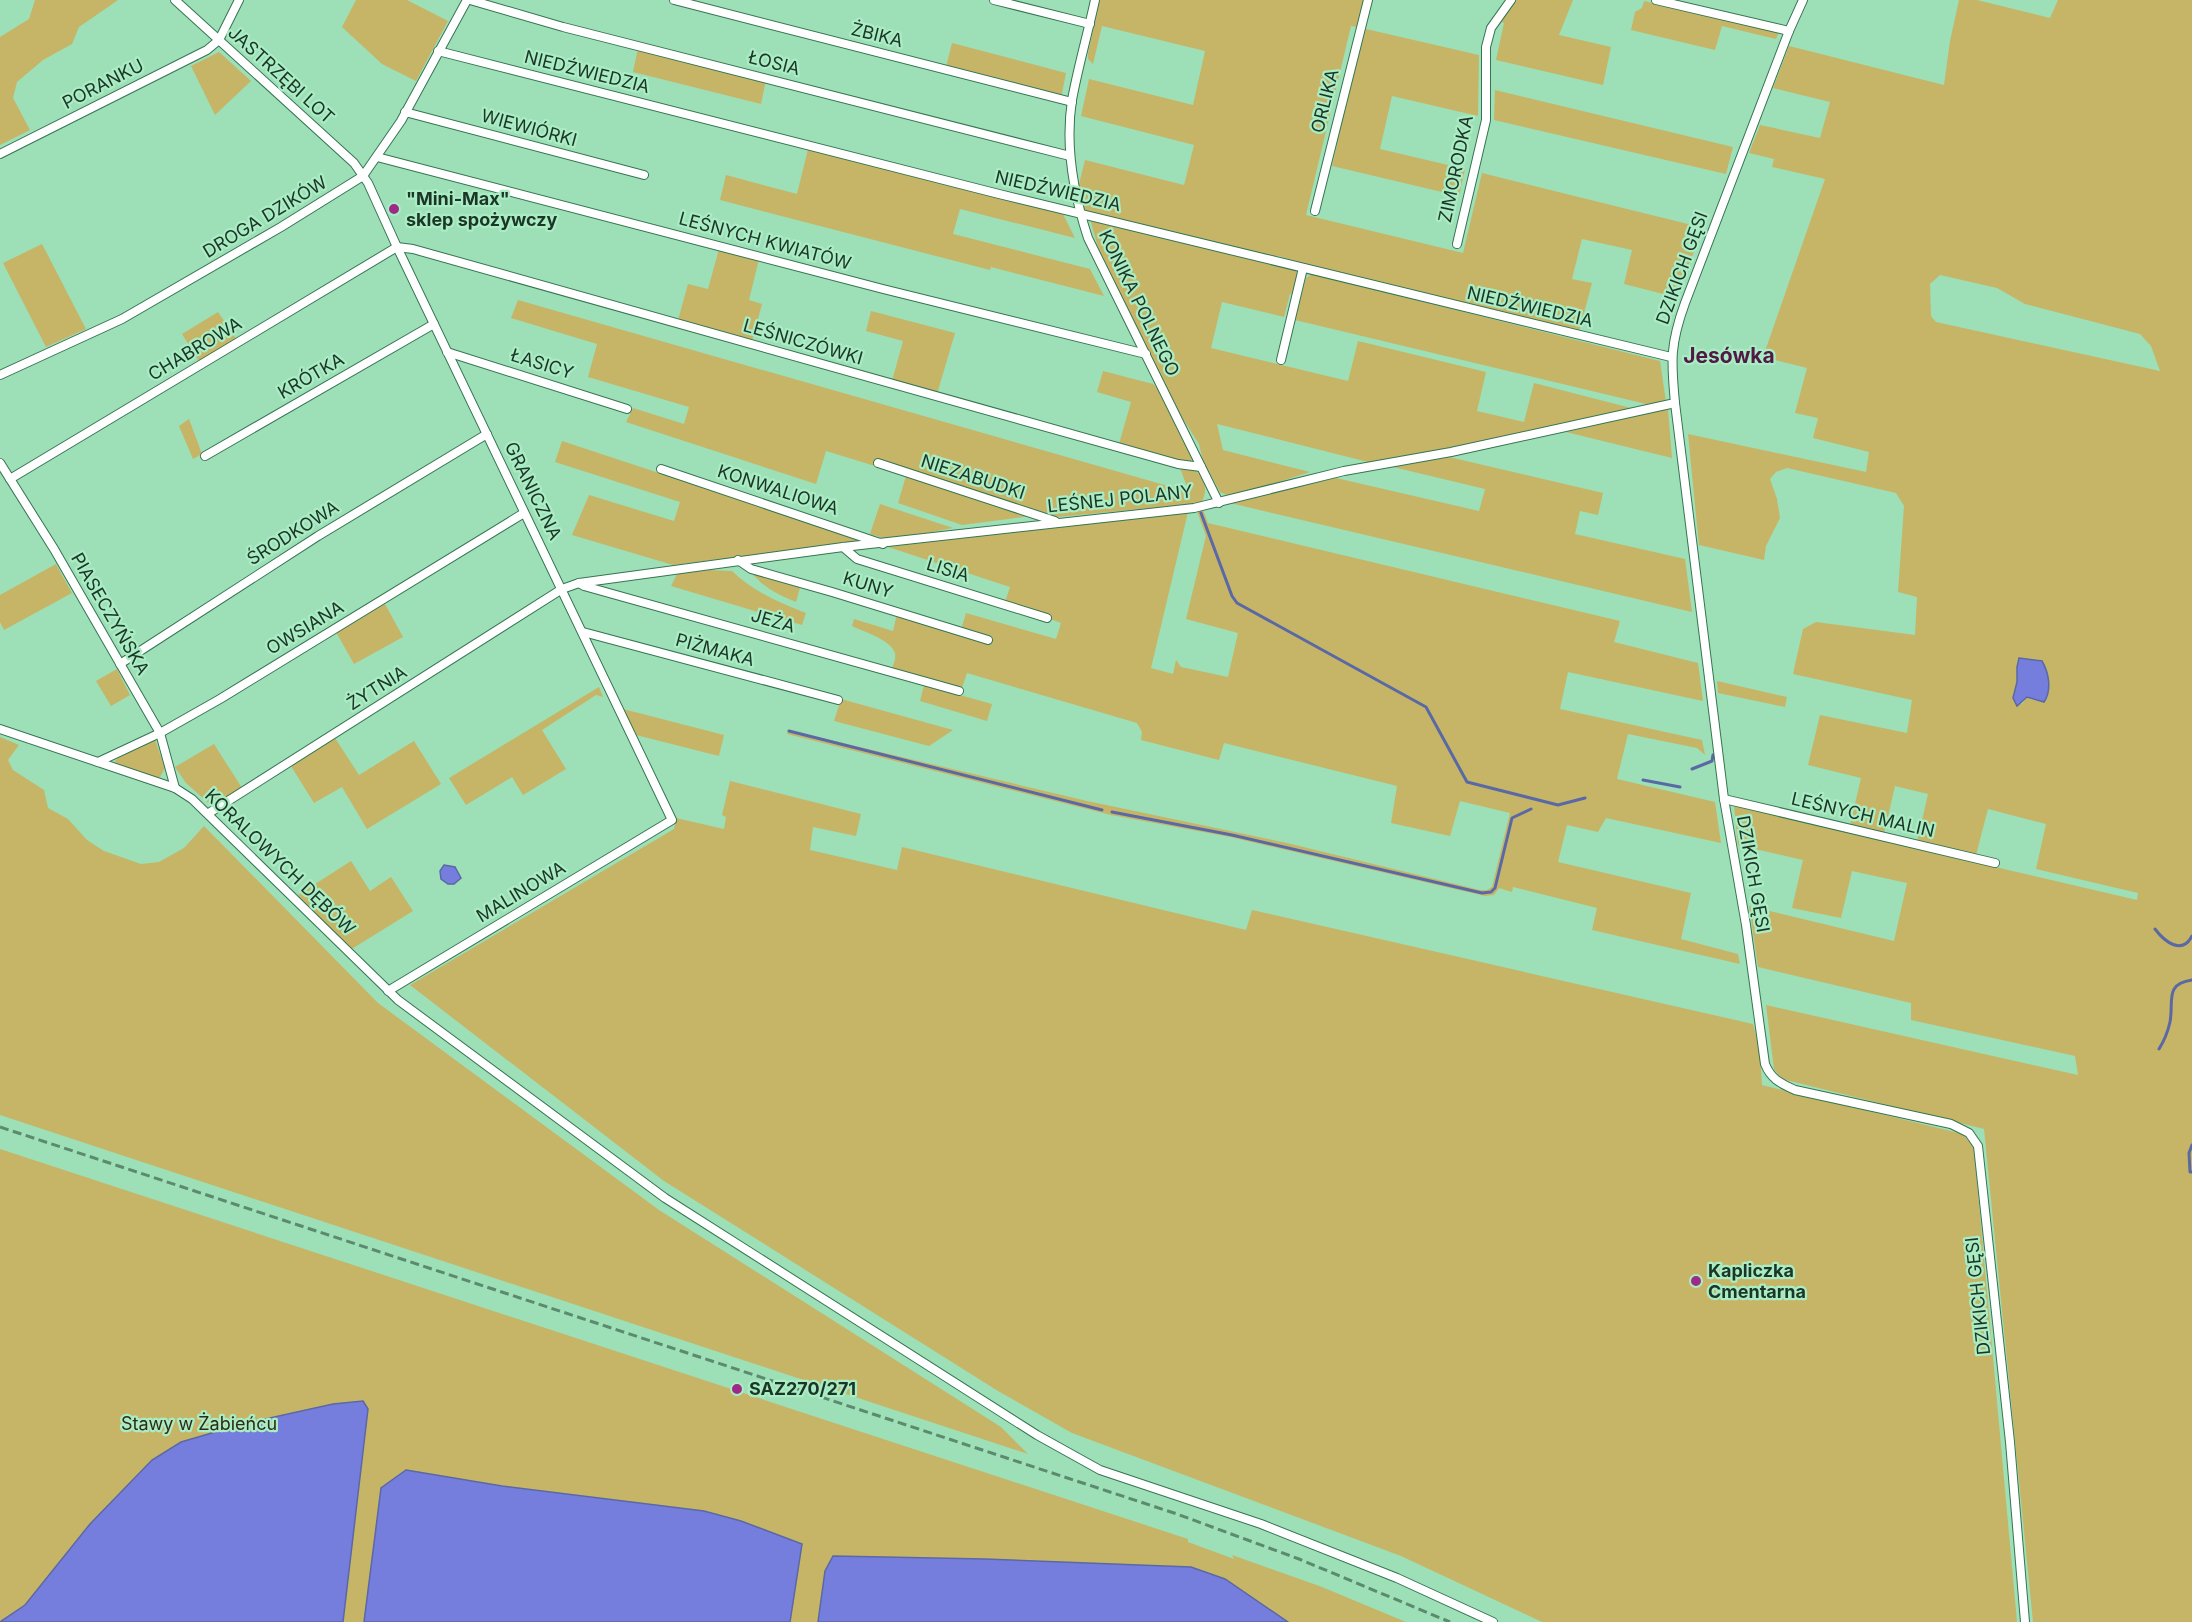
<svg xmlns="http://www.w3.org/2000/svg" width="2192" height="1622" font-family="Inter,sans-serif">
	<rect width="100%" height="100%" fill="#9ddfb7"/>
	<!-- green -->
	<g fill="#c6b566" fill-rule="evenodd">
		<path d="M35 0H118L79 27 72 44 43 60 17 82 13 98 30 130 0 145V37L29 19Z"/>
		<path d="M356 0H407L448 21 416 81 382 64 342 27Z"/>
		<path d="M1100 0H1364L1357 27 1351 26 1306 215 1463 253 1482 173 1704 228 1675 297 1624 284 1632 250 1582 239 1572 279 1592 283 1579 332 1314 268 1279 256H1265L1084 212 1079 184 1085 160 1184 185 1194 145 1081 116 1089 79 1193 105 1205 51 1102 26 1093 64 1088 59V53Z"/>
		<path d="M1515 0H1573L1559 35 1611 47 1603 85 1496 60 1504 23 1501 22Z"/>
		<path d="M1959 0H1977L2050 18 2058 0H2192V1622H2033L1984 1129 1782 1079 1774 1069 1766 1005 2078 1075 2075 1056 1911 1020V1003L1758 967 1749 906 1894 941 1907 883 1852 871 1841 918 1792 908 1803 860 1738 845 1734 806 2137 900 2138 893 2036 869 2046 824 1988 809 1976 855 1917 842 1928 794 1895 786 1884 834 1850 826 1861 778 1808 765 1820 715 1907 733 1912 700 1793 674 1803 629 1816 622 1915 635 1917 597 1898 592 1904 506 1896 493 1787 468 1776 472 1770 479 1777 499 1780 518 1766 546 1764 560 1699 545 1688 434 1866 472 1869 452 1813 438 1818 418 1795 413 1807 368 1763 357 1825 179 1772 167 1774 159 1749 153 1760 125 1820 138 1830 102 1773 88 1789 46 1944 85 1950 41ZM1940 275 1997 288 2025 304 2140 334 2151 346 2160 371 1936 322 1931 316 1930 284ZM2017 667 2048 696 2044 702 2027 697 2022 704 2013 698 2017 682Z"/>
		<path d="M1644 1 1779 32 1776 39 1722 26 1715 50 1631 30 1635 12 1642 8Z"/>
		<path d="M1366 29 1479 55 1478 116 1392 96 1380 149 1465 169 1459 196 1332 166 1350 86Z"/>
		<path d="M952 43 1066 73 1061 98 946 67Z"/>
		<path d="M638 48 766 80 761 104 633 72Z"/>
		<path d="M219 52 251 81 215 115 191 66Z"/>
		<path d="M1495 90 1733 147 1726 174 1494 120Z"/>
		<path d="M808 149 1062 212 1075 238 960 209 953 234 1090 269 1104 296 991 267 990 270 720 200 726 175 797 194Z"/>
		<path d="M1090 219 1295 269 1298 275 1294 293 1290 294 1284 317 1222 302 1211 348 1348 381 1358 341 1486 372 1477 411 1524 422 1534 383 1631 408 1549 428 1372 463 1217 424 1223 450 1310 472 1231 497 1220 492 1203 461 1199 444 1169 397 1153 359 1120 296 1097 244Z"/>
		<path d="M42 244 86 329 46 347 3 263Z"/>
		<path d="M719 249 759 259 749 300 762 304 752 341 678 320 688 284 708 289Z"/>
		<path d="M1312 274 1660 361 1666 402 1646 404 1295 320 1306 278Z"/>
		<path d="M518 300 1189 492 1180 468 1195 470C1206 480 1208 491 1201 503L1191 504 1058 517 878 459 875 466 826 451 816 484 626 422 633 408 684 424 689 407 588 377 597 344 511 318Z"/>
		<path d="M871 311 955 333 937 394 892 381 903 341 866 331Z"/>
		<path d="M218 312 237 340 200 363 182 334Z"/>
		<path d="M1103 371 1153 384 1157 388 1192 459 1191 461H1179L1119 444 1131 402 1097 392Z"/>
		<path d="M1668 409 1672 458 1566 432Z"/>
		<path d="M189 419 202 454 193 459 179 426Z"/>
		<path d="M562 441 865 541 673 565 572 535 589 495 674 521 680 502 555 462Z"/>
		<path d="M1449 457 1603 493 1598 515 1580 511 1575 534 1685 559 1692 612 1230 503 1336 478 1479 511 1485 489 1393 467Z"/>
		<path d="M906 476 1031 516 962 525 898 503Z"/>
		<path d="M880 504 953 528 890 540 870 534Z"/>
		<path d="M1203 510 1208 523 1620 621 1614 642 1698 663 1703 701 1568 672 1560 709 1702 740 1705 755 1697 748 1628 734 1617 779 1715 802 1721 843 1606 818 1598 832 1567 825 1558 862 1691 893 1681 939 1738 954 1740 964 1592 930 1597 908 1513 887 1512 892 1499 888 1494 895 1485 896 1230 837 1111 815 787 734 788 730 1087 801 1287 843 1480 890H1487L1492 887 1510 813 1460 801 1450 836 1391 823 1397 786 1224 743 1219 760 1141 740 1142 732 1137 723 967 673 962 688 892 668C894 664 896 658 895 653 890 639 864 632 852 626L854 619 893 631 897 614 961 630 966 613 1056 639 1061 623 1005 602 1010 587 888 547 1188 512 1151 668 1173 674 1176 660 1181 667 1228 677 1238 633 1186 619 1206 536 1197 511Z"/>
		<path d="M56 564 72 593 4 630 0 622V595Z"/>
		<path d="M708 570 732 571C753 591 779 603 806 613L802 625 671 586 677 574Z"/>
		<path d="M751 572 801 584 796 602C778 595 764 588 751 572Z"/>
		<path d="M385 604 403 637 354 664 336 632Z"/>
		<path d="M117 669 130 695 111 706 96 681Z"/>
		<path d="M1717 681 1787 697 1785 707 1718 693Z"/>
		<path d="M924 685 992 704 987 721 920 701Z"/>
		<path d="M599 687 603 697 596 695 542 730 566 769 523 795 512 777 466 805 449 778Z"/>
		<path d="M841 699 953 730 929 746 834 721Z"/>
		<path d="M623 709 724 735 719 756 636 735Z"/>
		<path d="M0 737 19 745 8 760 13 770 44 790 48 808 68 819 87 840 104 851 141 864 159 862 184 848 204 826 378 1003 659 1210 1001 1427 1028 1454 0 1115Z"/>
		<path d="M335 738 359 775 414 741 441 784 367 829 342 787 314 803 291 766Z"/>
		<path d="M155 740 165 768 160 777 155 778 116 764 115 761 118 758 150 741Z"/>
		<path d="M214 744 242 788 213 807 186 783 175 767Z"/>
		<path d="M730 781 861 814 856 836 813 827 810 850 897 870 902 847 1246 930 1252 910 1753 1024 1760 1050 1762 1085 1963 1134 1974 1148 2017 1622H1542L1401 1556 1072 1433 998 1391 664 1181 410 985 674 829 676 818 724 829 726 817 722 815Z"/>
		<path d="M351 861 370 891 391 877 413 911 350 950 298 895Z"/>
		<path d="M0 1149 1188 1539V1542L1234 1559 1232 1555 1322 1587 1406 1622H0Z"/>
	</g>
	<!-- water -->
	<g fill="#757edd" stroke="#5a68a6" stroke-width="1.5">
		<path d="M2019 658 2042 661C2049 673 2052 690 2044 702L2027 697 2017 706 2013 698 2017 682V667Z"/>
		<path d="M444 865 455 867 461 878 454 884H448L441 879 440 871Z"/>
		<path d="M363 1401 368 1409 343 1622H0L25 1605 90 1524 152 1460 181 1442 243 1424 333 1404Z"/>
		<path d="M406 1470 502 1486 704 1511 741 1521 802 1544 790 1622H364L381 1488Z"/>
		<path d="M833 1556 985 1559 1191 1567 1225 1579 1288 1622H818L825 1571Z"/>
	</g>
	<g fill="none" stroke-linecap="round" stroke-linejoin="round">
		<!-- stream -->
		<g stroke="#5a68a6" stroke-width="3">
			<path d="M1201 513 1232 596 1237 603 1426 707 1467 782 1558 805 1585 798"/>
			<path d="M789 731 1102 810"/>
			<path d="M1692 769 1712 761 1713 755"/>
			<path d="M1643 780 1680 787"/>
			<path d="M1112 812 1232 835 1482 893 1491 892 1495 888 1512 818 1531 809"/>
			<path d="M2155 929C2164 941 2182 956 2192 936"/>
			<path d="M2159 1049C2164 1041 2168 1031 2170 1022 2174 1001 2164 984 2192 980"/>
			<path d="M2192 1145 2189 1153 2190 1172H2192"/>
		</g>
		<!-- minor casing -->
		<g stroke="#357552" stroke-width="10">
			<g id="minor">
				<path d="M175 0 354 163 368 183 397 247 672 820 388 991"/>
				<path d="M470 0 563 27 1070 156"/>
				<path d="M674 0 1072 102"/>
				<path d="M994 0 1090 24"/>
				<path d="M1095 0C1088 33 1078 67 1072 100 1065 145 1074 195 1088 238L1219 503"/>
				<path d="M1656 0 1789 31"/>
				<path d="M1803 0 1789 31 1685 303C1670 344 1671 361 1675 403L1724 799 1746 925 1765 1064C1771 1079 1780 1083 1795 1090L1951 1124 1969 1133 1978 1146 2010 1442 2025 1622"/>
				<path d="M438 51 999 194 1671 357"/>
				<path d="M405 112 644 175"/>
				<path d="M0 154 207 50 219 40 239 0"/>
				<path d="M377 157 883 289 1146 354"/>
				<path d="M1315 211 1368 0"/>
				<path d="M1457 244 1486 120V47L1491 28 1511 0"/>
				<path d="M397 247 413 249 1178 464 1201 467"/>
				<path d="M447 352 627 409"/>
				<path d="M1281 360 1303 268"/>
				<path d="M0 375 122 319 281 227 363 176 401 121 467 0"/>
				<path d="M205 456 434 324"/>
				<path d="M0 463 54 549 160 733 175 788"/>
				<path d="M878 463 1055 521"/>
				<path d="M661 469 883 544"/>
				<path d="M10 479 397 247"/>
				<path d="M843 547 857 559 1047 618"/>
				<path d="M738 560 751 569 832 592 988 640"/>
				<path d="M579 583 584 586 959 691"/>
				<path d="M583 632 838 700"/>
				<path d="M120 664 318 536 487 434"/>
				<path d="M0 729 175 788 192 799 398 1000 665 1198 1037 1435 1100 1470 1261 1524 1397 1578 1493 1622"/>
				<path d="M98 762 160 733 220 699 524 513"/>
				<path d="M1724 799 1995 863"/>
				<path d="M209 813 562 589 579 583 843 547 1194 508 1344 471 1451 452 1675 403"/>
			</g>
		</g>
		<!-- minor -->
		<use href="#minor" stroke="#fff" stroke-width="8"/>
		<!-- rail -->
		<path stroke="#5c8a6f" stroke-width="3" stroke-dasharray="9 4.5" stroke-linecap="butt" d="M0 1127 1177 1514 1299 1559 1450 1622"/>
	</g>
	<!-- markers -->
	<g fill="#9d2a86" stroke="#aaecc4" stroke-width="2">
		<circle cx="394" cy="209" r="6"/>
		<circle cx="1696" cy="1281" r="6"/>
		<circle cx="737" cy="1389" r="6"/>
	</g>
	<g text-anchor="middle" stroke-width="4.5" stroke-linejoin="round" paint-order="stroke">
		<!-- street labels -->
		<g font-size="18" fill="#1b3526" stroke="#aaecc4">
			<text transform="translate(877 35) rotate(14)" y="6">ŻBIKA</text>
			<text transform="translate(774 63) rotate(14)" y="6">ŁOSIA</text>
			<text transform="translate(587 72) rotate(14)" y="6">NIEDŹWIEDZIA</text>
			<text transform="translate(281 75) rotate(42)" y="6">JASTRZĘBI LOT</text>
			<text transform="translate(103 84) rotate(-27)" y="6">PORANKU</text>
			<text transform="translate(1325 101) rotate(-76)" y="6">ORLIKA</text>
			<text transform="translate(529 128) rotate(15)" y="6">WIEWIÓRKI</text>
			<text transform="translate(1456 169) rotate(-78)" y="6">ZIMORODKA</text>
			<text transform="translate(1058 191) rotate(13)" y="6">NIEDŹWIEDZIA</text>
			<text transform="translate(265 217) rotate(-31)" y="6">DROGA DZIKÓW</text>
			<text transform="translate(765 241) rotate(15)" y="6">LEŚNYCH KWIATÓW</text>
			<text transform="translate(1682 268) rotate(-70)" y="6">DZIKICH GĘSI</text>
			<text transform="translate(1139 303) rotate(64)" y="6">KONIKA POLNEGO</text>
			<text transform="translate(1530 307) rotate(13)" y="6">NIEDŹWIEDZIA</text>
			<text transform="translate(803 342) rotate(16)" y="6">LEŚNICZÓWKI</text>
			<text transform="translate(195 349) rotate(-31)" y="6">CHABROWA</text>
			<text transform="translate(542 364) rotate(17)" y="6">ŁASICY</text>
			<text transform="translate(311 376) rotate(-30)" y="6">KRÓTKA</text>
			<text transform="translate(973 477) rotate(18)" y="6">NIEZABUDKI</text>
			<text transform="translate(778 490) rotate(18)" y="6">KONWALIOWA</text>
			<text transform="translate(533 491) rotate(64)" y="6">GRANICZNA</text>
			<text transform="translate(1120 499) rotate(-6)" y="6">LEŚNEJ POLANY</text>
			<text transform="translate(293 533) rotate(-32)" y="6">ŚRODKOWA</text>
			<text transform="translate(948 570) rotate(17)" y="6">LISIA</text>
			<text transform="translate(868 585) rotate(17)" y="6">KUNY</text>
			<text transform="translate(110 614) rotate(60)" y="6">PIASECZYŃSKA</text>
			<text transform="translate(773 621) rotate(16)" y="6">JEŻA</text>
			<text transform="translate(305 628) rotate(-31)" y="6">OWSIANA</text>
			<text transform="translate(715 650) rotate(15)" y="6">PIŻMAKA</text>
			<text transform="translate(377 688) rotate(-32)" y="6">ŻYTNIA</text>
			<text transform="translate(1863 815) rotate(13)" y="6">LEŚNYCH MALIN</text>
			<text transform="translate(280 862) rotate(44)" y="6">KORALOWYCH DĘBÓW</text>
			<text transform="translate(1753 874) rotate(80)" y="6">DZIKICH GĘSI</text>
			<text transform="translate(521 892) rotate(-31)" y="6">MALINOWA</text>
			<text transform="translate(1978 1296) rotate(-96)" y="6">DZIKICH GĘSI</text>
		</g>
		<!-- poi labels -->
		<g font-size="18" font-weight="bold" fill="#1b3526" stroke="#aaecc4" text-anchor="start">
			<text x="406" y="205">"Mini-Max"<tspan x="406" dy="21">sklep spożywczy</tspan></text>
			<text x="1708" y="1277">Kapliczka<tspan x="1708" dy="21">Cmentarna</tspan></text>
			<text x="749" y="1395">SAZ270/271</text>
		</g>
		<!-- park labels -->
		<g font-size="18" fill="#2f2b16" stroke="#aaecc4">
			<text x="199" y="1430">Stawy w Żabieńcu</text>
		</g>
		<!-- quarter labels -->
		<g font-size="21" font-weight="bold" fill="#511a45" stroke="#aaecc4">
			<text x="1729" y="363">Jesówka</text>
		</g>
	</g>
</svg>
